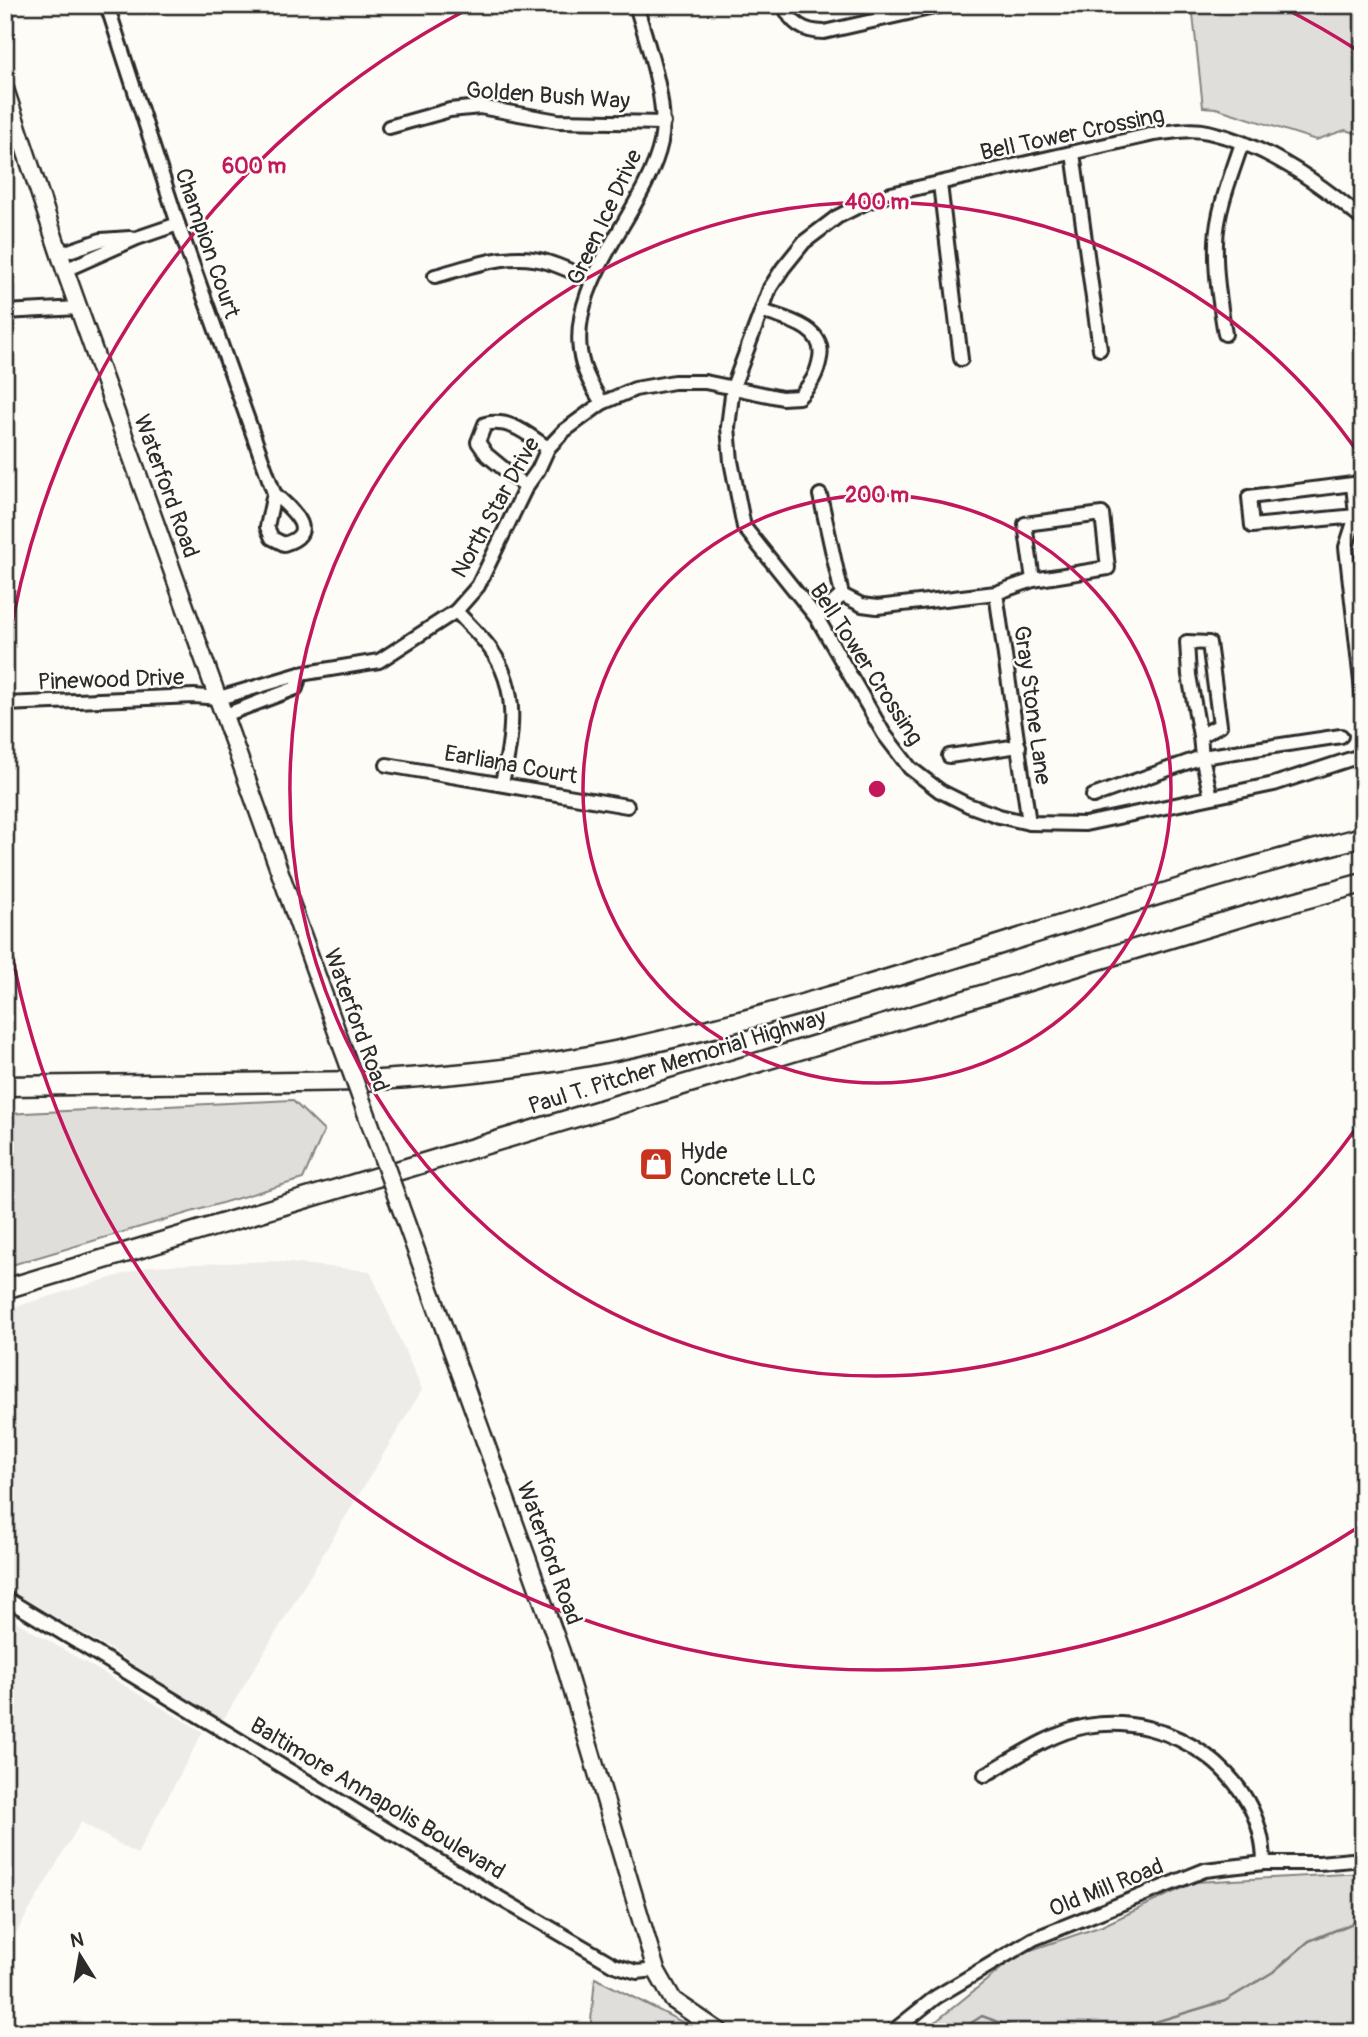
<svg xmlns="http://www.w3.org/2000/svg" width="1368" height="2037" font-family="Pangolin,sans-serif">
	<rect width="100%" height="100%" fill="#fdfcf7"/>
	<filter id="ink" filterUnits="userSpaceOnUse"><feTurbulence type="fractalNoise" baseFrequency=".0143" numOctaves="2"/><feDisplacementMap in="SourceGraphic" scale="14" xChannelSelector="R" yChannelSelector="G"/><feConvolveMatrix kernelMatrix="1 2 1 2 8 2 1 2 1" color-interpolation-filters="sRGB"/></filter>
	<g filter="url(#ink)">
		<!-- built -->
		<g fill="#edece8">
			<path d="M270 1261 370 1271 422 1390 222 1722 110 1649 5 1588V1310L150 1266Z"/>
			<path d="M5 1615 203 1732 137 1854 81 1822 5 1952Z"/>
		</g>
		<!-- green -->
		<g fill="#dfdeda" stroke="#858482" stroke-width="2">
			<path d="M1192 5H1354L1363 18V135L1345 130 1316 140 1216 108 1203 107Z"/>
			<path d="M292 1100 324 1131 303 1179 5 1267V1114Z"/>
			<path d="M1363 1873V2032H923L1019 1954 1102 1926 1195 1882Z"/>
			<path d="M595 1978 696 2029 700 2032H590Z"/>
		</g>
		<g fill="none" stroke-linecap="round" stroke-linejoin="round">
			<!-- stream -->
			<g stroke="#7e7d7b" stroke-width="2.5">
				<path d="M957 2032 982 2016 1025 2032"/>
				<path d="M1111 2032 1155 2022 1225 2001 1273 1972 1309 1941 1363 1919"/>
			</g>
			<!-- minor casing -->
			<g stroke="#2b2b2b" stroke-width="18">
				<g id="minor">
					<path d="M107 5 178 224 274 493C286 506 324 532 284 544L272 538 267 527 274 493"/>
					<path d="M784 5C791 24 804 32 824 32L943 5"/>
					<path d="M389 127 450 110 480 107 558 121 664 123"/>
					<path d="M1073 153 1100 349"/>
					<path d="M940 184 961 359"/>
					<path d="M1363 220C1319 182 1266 145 1208 132 1191 128 1171 132 1154 134L891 194 867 202 837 217 804 242 783 268 770 288 733 387 728 427 731 461 744 527 817 618 884 734 910 768 940 791 968 805 999 816 1029 823 1085 824 1274 784 1363 755"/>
					<path d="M60 254 101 240 130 238"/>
					<path d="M65 270 137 238 178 224"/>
					<path d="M435 276C470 267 510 250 547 262 563 267 578 274 592 281"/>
					<path d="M5 312 79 308"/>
					<path d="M1225 334C1220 304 1215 273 1216 242 1217 209 1232 174 1242 143"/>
					<path d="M602 403C595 392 587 378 583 365 560 287 646 213 661 142 669 104 647 43 636 5"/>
					<path d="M1353 484 1356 516 1252 526 1249 497Z"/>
					<path d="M526 487 487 455 478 442 485 424C511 418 528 435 548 448"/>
					<path d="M820 495 842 595"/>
					<path d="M1102 514 1108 568 1033 580 1025 524Z"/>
					<path d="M1356 516 1346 547 1363 700"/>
					<path d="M996 593 1029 823"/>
					<path d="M456 611C467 623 479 634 489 647 521 689 512 736 502 783"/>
					<path d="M817 618 842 595 862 605 877 607 996 593 1033 580"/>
					<path d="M1187 642 1209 643 1220 725 1200 736 1189 675Z"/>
					<path d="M5 704 194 696 219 698 300 674 379 661 456 611 478 586 526 487 538 470 548 448 564 431 602 403 635 389 674 382H705L782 398 799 397C811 384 817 375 820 358 826 327 785 319 762 311"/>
					<path d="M225 715 296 688 300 674"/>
					<path d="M1200 736 1202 757 1211 797"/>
					<path d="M949 756 1019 746"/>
					<path d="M387 765 627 806"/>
					<path d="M1093 796 1202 757 1341 736"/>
					<path d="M5 1598 489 1892 614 1965 637 1972 656 1970"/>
					<path d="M985 1775C1016 1757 1051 1733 1087 1726 1170 1711 1263 1774 1264 1863"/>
					<path d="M892 2032 936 1997 1033 1939 1205 1870 1264 1863H1319L1363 1859"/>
				</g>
			</g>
			<!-- major casing -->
			<g stroke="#2b2b2b" stroke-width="21">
				<g id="major">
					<path d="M5 89 65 270 343 1049"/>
					<path d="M400 1206 561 1652 656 1970 673 2000 720 2032"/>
				</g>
			</g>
			<!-- highway casing -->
			<g stroke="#2b2b2b" stroke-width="23">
				<g id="highway">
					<path d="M5 1086 363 1081C448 1076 533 1068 615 1051 869 997 1112 900 1363 837"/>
					<path d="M5 1289 1261 911 1363 883"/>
				</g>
			</g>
			<!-- minor -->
			<use href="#minor" stroke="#fdfcf7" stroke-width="12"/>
			<!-- major -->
			<use href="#major" stroke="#fdfcf7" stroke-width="16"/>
			<!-- highway -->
			<use href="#highway" stroke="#fdfcf7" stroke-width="18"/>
			<!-- major-bridge casing -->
			<g stroke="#2b2b2b" stroke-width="21" stroke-linecap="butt">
				<path id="major-bridge" d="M343 1049 400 1206"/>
			</g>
			<!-- major-bridge -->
			<use href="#major-bridge" stroke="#fdfcf7" stroke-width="16"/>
		</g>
	</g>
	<!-- distance rings -->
	<g fill="none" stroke="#c2185b" stroke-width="3.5">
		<circle cx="877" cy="789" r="294"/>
		<path d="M1361 1121A587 587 0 1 1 1361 457"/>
		<path d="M1357 1528A881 881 0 0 1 6 919M6 659A881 881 0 0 1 470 8M1284 8A881 881 0 0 1 1357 50"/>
	</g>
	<!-- icons -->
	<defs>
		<g id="shop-square" transform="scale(1.75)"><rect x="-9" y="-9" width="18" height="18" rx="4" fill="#c8321e" stroke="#fdfcf7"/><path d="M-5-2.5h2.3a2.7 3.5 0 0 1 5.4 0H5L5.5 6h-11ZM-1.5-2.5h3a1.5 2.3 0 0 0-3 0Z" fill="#fff"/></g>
	</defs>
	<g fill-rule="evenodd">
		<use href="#shop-square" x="656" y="1164"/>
	</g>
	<g text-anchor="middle" stroke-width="5" stroke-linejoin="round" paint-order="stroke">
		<!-- street labels -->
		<g font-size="23" fill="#2b2b2b" stroke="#fdfcf7">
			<text transform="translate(548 95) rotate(4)" y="8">Golden Bush Way</text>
			<text transform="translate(1072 133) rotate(-12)" y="8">Bell Tower Crossing</text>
			<text transform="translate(604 217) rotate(-65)" y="8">Green Ice Drive</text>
			<text transform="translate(208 243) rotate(71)" y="8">Champion Court</text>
			<text transform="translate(167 486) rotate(70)" y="8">Waterford Road</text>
			<text transform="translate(495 507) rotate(-61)" y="8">North Star Drive</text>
			<text transform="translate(867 664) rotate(57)" y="8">Bell Tower Crossing</text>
			<text transform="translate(111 679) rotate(-2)" y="8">Pinewood Drive</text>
			<text transform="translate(1033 705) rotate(82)" y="8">Gray Stone Lane</text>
			<text transform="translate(511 764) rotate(10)" y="8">Earliana Court</text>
			<text transform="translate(357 1020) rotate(70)" y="8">Waterford Road</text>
			<text transform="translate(677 1061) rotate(-17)" y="8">Paul T. Pitcher Memorial Highway</text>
			<text transform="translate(550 1553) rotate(70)" y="8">Waterford Road</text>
			<text transform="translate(378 1798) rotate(31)" y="8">Baltimore Annapolis Boulevard</text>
			<text transform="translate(1106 1887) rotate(-22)" y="8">Old Mill Road</text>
		</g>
		<!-- poi labels -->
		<g font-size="23" fill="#2b2b2b" stroke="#fdfcf7" text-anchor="start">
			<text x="680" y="1159">Hyde<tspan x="680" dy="26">Concrete LLC</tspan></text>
		</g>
	</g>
	<circle cx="877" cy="789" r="10" fill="#c2185b" stroke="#fdfcf7" stroke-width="3.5"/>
	<g font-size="21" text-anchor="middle" font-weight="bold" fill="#c2185b" stroke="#fdfcf7" stroke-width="5" stroke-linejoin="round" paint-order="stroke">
		<text x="254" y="173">600 m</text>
		<text x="877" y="209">400 m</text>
		<text x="877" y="502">200 m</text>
	</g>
	<!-- margin -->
	<rect width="1368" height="2037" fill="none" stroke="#fdfcf7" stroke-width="28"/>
	<rect x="14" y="14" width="1340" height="2009" fill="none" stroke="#2b2b2b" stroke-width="2.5" filter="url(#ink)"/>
	<!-- north arrow -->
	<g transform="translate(80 1956) rotate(349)" stroke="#fdfcf7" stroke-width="5" paint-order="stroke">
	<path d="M0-5L12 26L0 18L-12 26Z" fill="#2b2b2b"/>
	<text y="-10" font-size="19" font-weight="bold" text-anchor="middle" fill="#2b2b2b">N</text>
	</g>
</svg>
